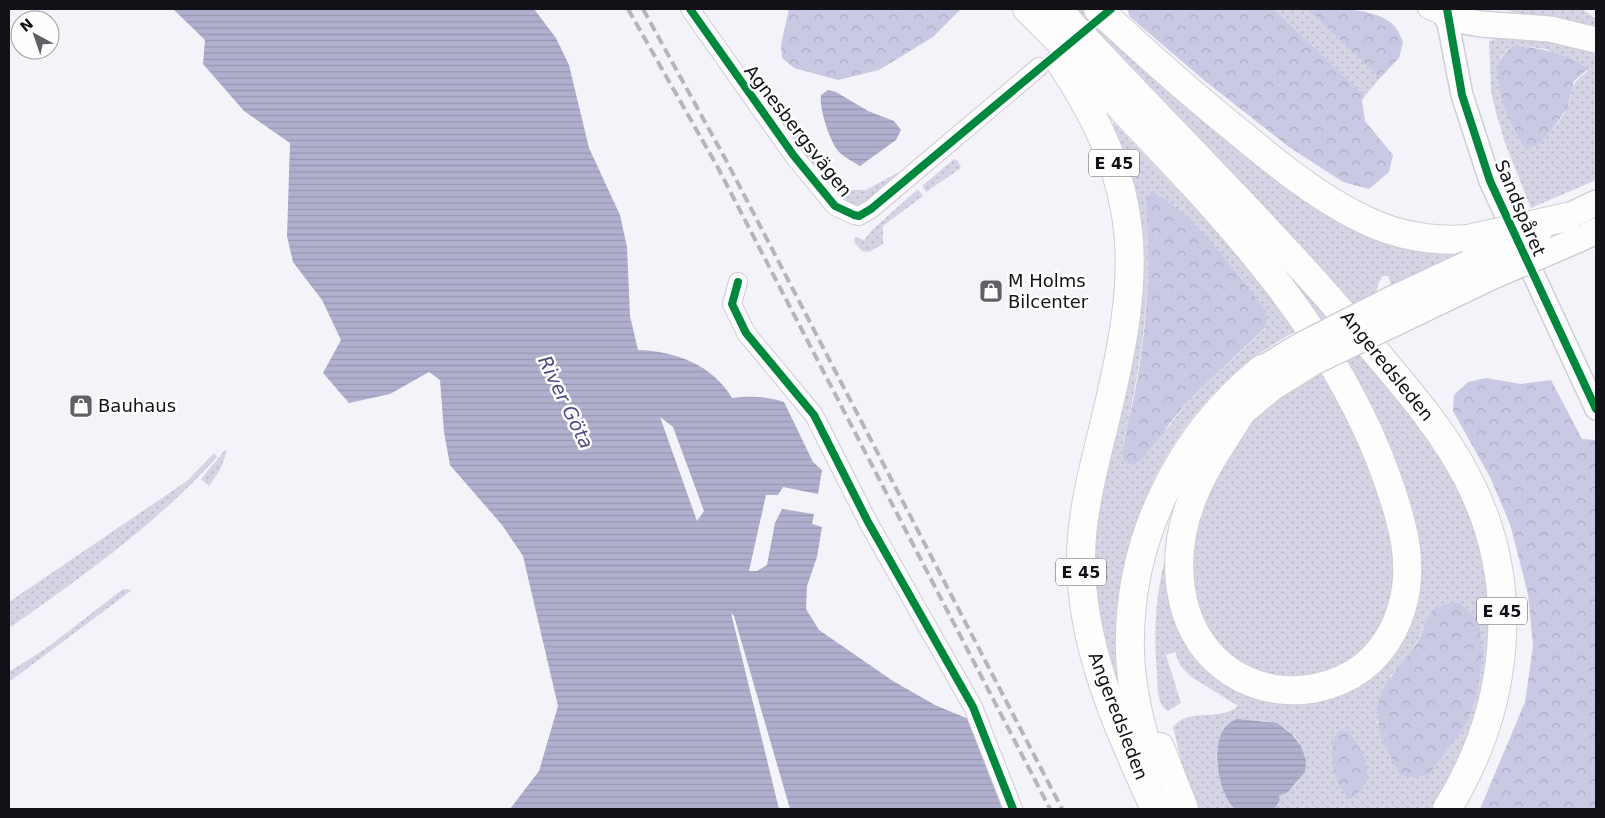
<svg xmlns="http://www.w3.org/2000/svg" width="1605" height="818" font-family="'DejaVu Sans',sans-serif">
	<defs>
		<pattern id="grass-dots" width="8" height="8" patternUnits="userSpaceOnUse" patternTransform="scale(1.25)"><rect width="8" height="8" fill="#d4d4e5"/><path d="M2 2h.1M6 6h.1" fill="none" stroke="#b5b5c4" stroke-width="1.8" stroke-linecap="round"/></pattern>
		<pattern id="forest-crowns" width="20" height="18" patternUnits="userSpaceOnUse" patternTransform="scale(1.25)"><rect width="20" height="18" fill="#cac9e4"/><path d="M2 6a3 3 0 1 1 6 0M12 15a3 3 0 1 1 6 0" fill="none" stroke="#acacc3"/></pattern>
		<pattern id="water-rules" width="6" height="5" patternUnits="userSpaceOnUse" patternTransform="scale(1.25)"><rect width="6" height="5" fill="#b0b0ce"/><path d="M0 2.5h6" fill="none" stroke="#9696b0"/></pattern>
	</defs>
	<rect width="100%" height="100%" fill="#f3f3f9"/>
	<!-- grass -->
	<g fill="url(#grass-dots)" fill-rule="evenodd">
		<path d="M1075 9H1086L1244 146 1459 252 1392 286 1388 276H1383L1379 282 1376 293 1353 304 1232 172Z"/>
		<path d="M1274 9H1307L1380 78 1365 96Z"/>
		<path d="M1500 9H1582L1596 19V30Z"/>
		<path d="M1504 37C1536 39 1567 41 1596 55V180L1531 208 1505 143 1495 109 1491 91 1489 41ZM1516 45 1546 49 1588 71C1568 86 1575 86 1567 107 1562 121 1548 134 1538 145L1500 58 1507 49Z"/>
		<path d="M780 119C801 123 823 178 846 190H866L897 173 902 174C889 185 869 209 850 205 835 202 792 139 781 124Z"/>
		<path d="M1114 123 1220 234 1299 329C1279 341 1258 353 1239 369 1170 428 1126 516 1119 607 1116 635 1121 666 1123 694L1119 698C1107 650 1091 603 1094 553 1097 497 1114 443 1127 389 1148 302 1154 208 1112 126ZM1145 199 1266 311V328L1185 404 1168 428 1123 444C1142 364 1154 281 1145 199Z"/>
		<path d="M954 159 958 161 961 168 926 192 922 186Z"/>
		<path d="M918 189 923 196 883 226V244L869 252 862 251 854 242 855 237 864 240 872 230Z"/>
		<path d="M1255 232 1428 434 1464 495 1484 555 1492 650 1472 735 1434 809H1274L1279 796C1291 791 1302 781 1303 768 1305 739 1291 726 1263 721 1255 720 1248 723 1240 720 1234 725 1223 732 1220 739 1211 758 1221 795 1235 809H1193L1173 727C1189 707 1220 722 1238 706L1190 676 1180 665 1175 652 1166 655 1181 703 1168 711C1156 705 1158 684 1157 672 1153 630 1156 586 1169 545L1172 598 1272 699 1403 636 1378 430ZM1428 615 1401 775 1389 753 1377 722 1391 675 1406 659 1419 638Z"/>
		<path d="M1326 371 1379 483 1398 567 1385 623 1363 652 1338 669 1299 679 1258 672 1229 654 1209 632 1195 599 1192 566 1199 505 1248 425 1280 397Z"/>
		<path d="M225 450 227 451 220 470 209 486 201 479Z"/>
		<path d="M214 453 217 457C157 524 84 575 11 627L9 624V602L187 481Z"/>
		<path d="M123 589 132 590 9 682V672L48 647Z"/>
	</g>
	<!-- forest -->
	<g fill="url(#forest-crowns)">
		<path d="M789 9H961L933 37 879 70 838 80 794 68 782 58 781 45Z"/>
		<path d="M1127 9H1274L1365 96 1362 100 1365 121 1393 155 1389 172 1369 189 1343 182 1289 147 1205 81 1130 17Z"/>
		<path d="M1307 9C1332 9 1378 6 1396 28 1399 32 1401 38 1403 42L1399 58 1380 78Z"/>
		<path d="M1516 45C1541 49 1568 53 1588 69L1574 81 1567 108 1552 130 1538 145 1525 149C1511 124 1477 61 1516 45Z"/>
		<path d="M1152 192C1197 215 1235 273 1266 311V327L1185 404 1142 459 1132 466 1123 459C1123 435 1131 414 1135 392 1147 328 1152 262 1145 198Z"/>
		<path d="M1486 378 1521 384 1551 380 1582 439 1596 440V809H1480L1525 702 1533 646 1528 594 1510 524 1490 477 1453 411 1454 395 1468 382Z"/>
		<path d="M1459 603 1479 621 1483 654 1477 693 1467 723 1429 774 1416 778 1400 775C1392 759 1380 740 1378 722 1372 687 1404 666 1419 639 1423 632 1424 621 1429 615 1437 604 1447 604 1459 603Z"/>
		<path d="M1340 730 1348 731C1364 751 1380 780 1351 799 1333 789 1325 744 1340 730Z"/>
	</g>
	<!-- water -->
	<g fill="url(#water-rules)" fill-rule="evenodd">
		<path d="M173 9H534L556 38 569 65 589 148 620 215 627 247 630 316 638 350C675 351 713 365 732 398 751 396 766 396 784 402L813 462 822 470 818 494 783 487 778 495H766L749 571H757L767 565 775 523 782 509 814 514 812 524 822 527 817 557 807 586 806 609 819 630 893 681 935 705 971 720 1006 809H790L734 616 731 613 779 809H510L539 771 558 706 523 556 502 525 450 465 444 432 440 380 429 372 390 394 349 403 323 373 341 340 322 300 293 262 287 236 290 143 244 111 203 64 205 40ZM660 417 673 427 704 511 697 521Z"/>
		<path d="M828 90 836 92 868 111 894 121 901 130 896 140 860 166C854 162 845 158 839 152 830 142 819 109 821 95Z"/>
		<path d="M1237 719 1277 723 1292 734 1301 746 1306 761 1305 772 1288 792 1279 796 1280 800 1274 809H1235C1216 792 1206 729 1237 719Z"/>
	</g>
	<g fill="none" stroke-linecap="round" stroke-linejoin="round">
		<!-- minor casing -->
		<g stroke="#cfced4" stroke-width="20">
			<g id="minor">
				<path d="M690 9 794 156 835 206 854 215 859 216 871 209 1039 67"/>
				<path d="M1427 9 1447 18V9"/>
				<path d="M738 282 732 304 746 333 814 415 868 522 973 707 1013 809"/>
			</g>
		</g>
		<!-- tertiary casing -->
		<g stroke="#cfced4" stroke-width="24">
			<path id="tertiary" d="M1447 18 1462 95 1490 181 1596 409"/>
		</g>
		<!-- secondary casing -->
		<g stroke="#cfced4" stroke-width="28">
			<g id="secondary">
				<path d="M1447 18 1481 24 1550 29 1596 40"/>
				<path d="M1567 217 1596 203"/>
				<path d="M1577 240 1596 231"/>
				<path d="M1262 369 1302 345"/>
				<path d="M1239 416 1271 389 1314 362"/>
			</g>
		</g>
		<!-- trunk casing -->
		<g stroke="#cfced4" stroke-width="30">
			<g id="trunk">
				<path d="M1027 9C1061 41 1093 77 1125 112 1230 222 1337 334 1388 481 1402 521 1415 564 1402 607 1393 639 1372 667 1341 680 1302 697 1258 693 1224 667 1173 627 1170 553 1193 497 1204 468 1223 442 1239 416"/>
				<path d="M1057 9C1133 92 1213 171 1289 254 1320 287 1350 322 1379 356 1412 395 1445 434 1468 479 1523 586 1509 709 1447 809"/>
				<path d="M1098 9C1144 52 1191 94 1241 134 1276 163 1314 194 1355 215 1390 234 1429 242 1468 239"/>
				<path d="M1060 62C1146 191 1141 271 1106 417 1095 463 1081 512 1081 559 1081 649 1119 729 1155 809"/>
				<path d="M1160 747 1184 809"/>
				<path d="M1155 773C1142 734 1131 692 1130 651 1127 542 1178 437 1262 369"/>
			</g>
		</g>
		<!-- minor -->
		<use href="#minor" stroke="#fdfdfe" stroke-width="18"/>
		<!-- tertiary -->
		<use href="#tertiary" stroke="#fdfdfe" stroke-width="21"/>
		<!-- secondary -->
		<use href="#secondary" stroke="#fdfdfe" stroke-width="25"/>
		<!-- trunk -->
		<use href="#trunk" stroke="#fdfdfe" stroke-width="28"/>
		<!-- rail -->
		<g stroke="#b6b6b7" stroke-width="4" stroke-dasharray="10 5" stroke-linecap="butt">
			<path d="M628 9 717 166 1050 809"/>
			<path d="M643 9 727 162 1062 809"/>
		</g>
		<!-- secondary-bridge casing -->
		<g stroke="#cfced4" stroke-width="28" stroke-linecap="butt">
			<g id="secondary-bridge">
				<path d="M1302 345 1394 298 1540 230"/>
				<path d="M1314 362 1491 277 1577 240"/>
			</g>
		</g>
		<!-- trunk-bridge casing -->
		<g stroke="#cfced4" stroke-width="30" stroke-linecap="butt">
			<path id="trunk-bridge" d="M1468 239 1567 217"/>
		</g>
		<!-- secondary-bridge -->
		<use href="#secondary-bridge" stroke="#fdfdfe" stroke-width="25"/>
		<!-- trunk-bridge -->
		<use href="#trunk-bridge" stroke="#fdfdfe" stroke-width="28"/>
		<!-- cycleway casing -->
		<g stroke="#fefefe" stroke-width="11">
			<g id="cycleway">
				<path d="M690 9 794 156 835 206 854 215 859 216 871 209 1111 9"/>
				<path d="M1447 9 1462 95 1490 181 1596 409"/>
				<path d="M738 282 732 304 746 333 814 415 868 522 973 707 1013 809"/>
			</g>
		</g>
		<!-- cycleway -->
		<use href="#cycleway" stroke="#00873e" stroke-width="8"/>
	</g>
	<!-- icons -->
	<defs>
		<g id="shop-square" transform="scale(1.25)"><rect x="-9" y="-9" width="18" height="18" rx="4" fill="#606066" stroke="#fefefe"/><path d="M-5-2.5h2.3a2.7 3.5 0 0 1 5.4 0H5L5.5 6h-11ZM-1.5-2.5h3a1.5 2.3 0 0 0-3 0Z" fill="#fff"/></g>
	</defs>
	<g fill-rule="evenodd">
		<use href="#shop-square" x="991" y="291"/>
		<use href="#shop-square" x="81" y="406"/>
	</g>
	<g text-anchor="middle" stroke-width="5" stroke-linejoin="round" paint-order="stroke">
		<!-- shield labels -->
		<g fill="#fefefe" stroke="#58585c" stroke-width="1">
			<rect x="1089" y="149.5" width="50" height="27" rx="4"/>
			<rect x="1056" y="558.5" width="50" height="27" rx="4"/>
			<rect x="1477" y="597.5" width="50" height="27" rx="4"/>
		</g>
		<g font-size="16" font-weight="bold" fill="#111117">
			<text x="1114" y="169">E 45</text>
			<text x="1081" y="578">E 45</text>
			<text x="1502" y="617">E 45</text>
		</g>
		<!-- street labels -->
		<g font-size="18" fill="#111117" stroke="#fefefe">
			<text transform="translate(798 131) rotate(52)" y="6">Agnesbergsvägen</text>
			<text transform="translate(1520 208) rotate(67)" y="6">Sandspåret</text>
			<text transform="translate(1387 366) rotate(51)" y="6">Angeredsleden</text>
			<text transform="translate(1118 716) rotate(69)" y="6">Angeredsleden</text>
		</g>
		<!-- poi labels -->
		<g font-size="18" fill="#111117" stroke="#fefefe" text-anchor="start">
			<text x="1008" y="287">M Holms<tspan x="1008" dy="21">Bilcenter</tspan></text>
			<text x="98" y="412">Bauhaus</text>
		</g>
		<!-- water labels -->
		<g font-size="19" font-style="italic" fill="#4f4a82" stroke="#fefefe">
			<text transform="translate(566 402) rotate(64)" y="7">River Göta</text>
		</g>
	</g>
	<!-- border -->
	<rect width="1605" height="818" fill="none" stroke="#111117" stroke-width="20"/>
	<!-- north arrow -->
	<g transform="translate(35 35) rotate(320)"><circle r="24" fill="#fefefe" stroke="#9f9fa2"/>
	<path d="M0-4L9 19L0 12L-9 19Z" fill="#606066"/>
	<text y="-8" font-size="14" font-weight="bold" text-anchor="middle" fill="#111117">N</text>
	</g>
</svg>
